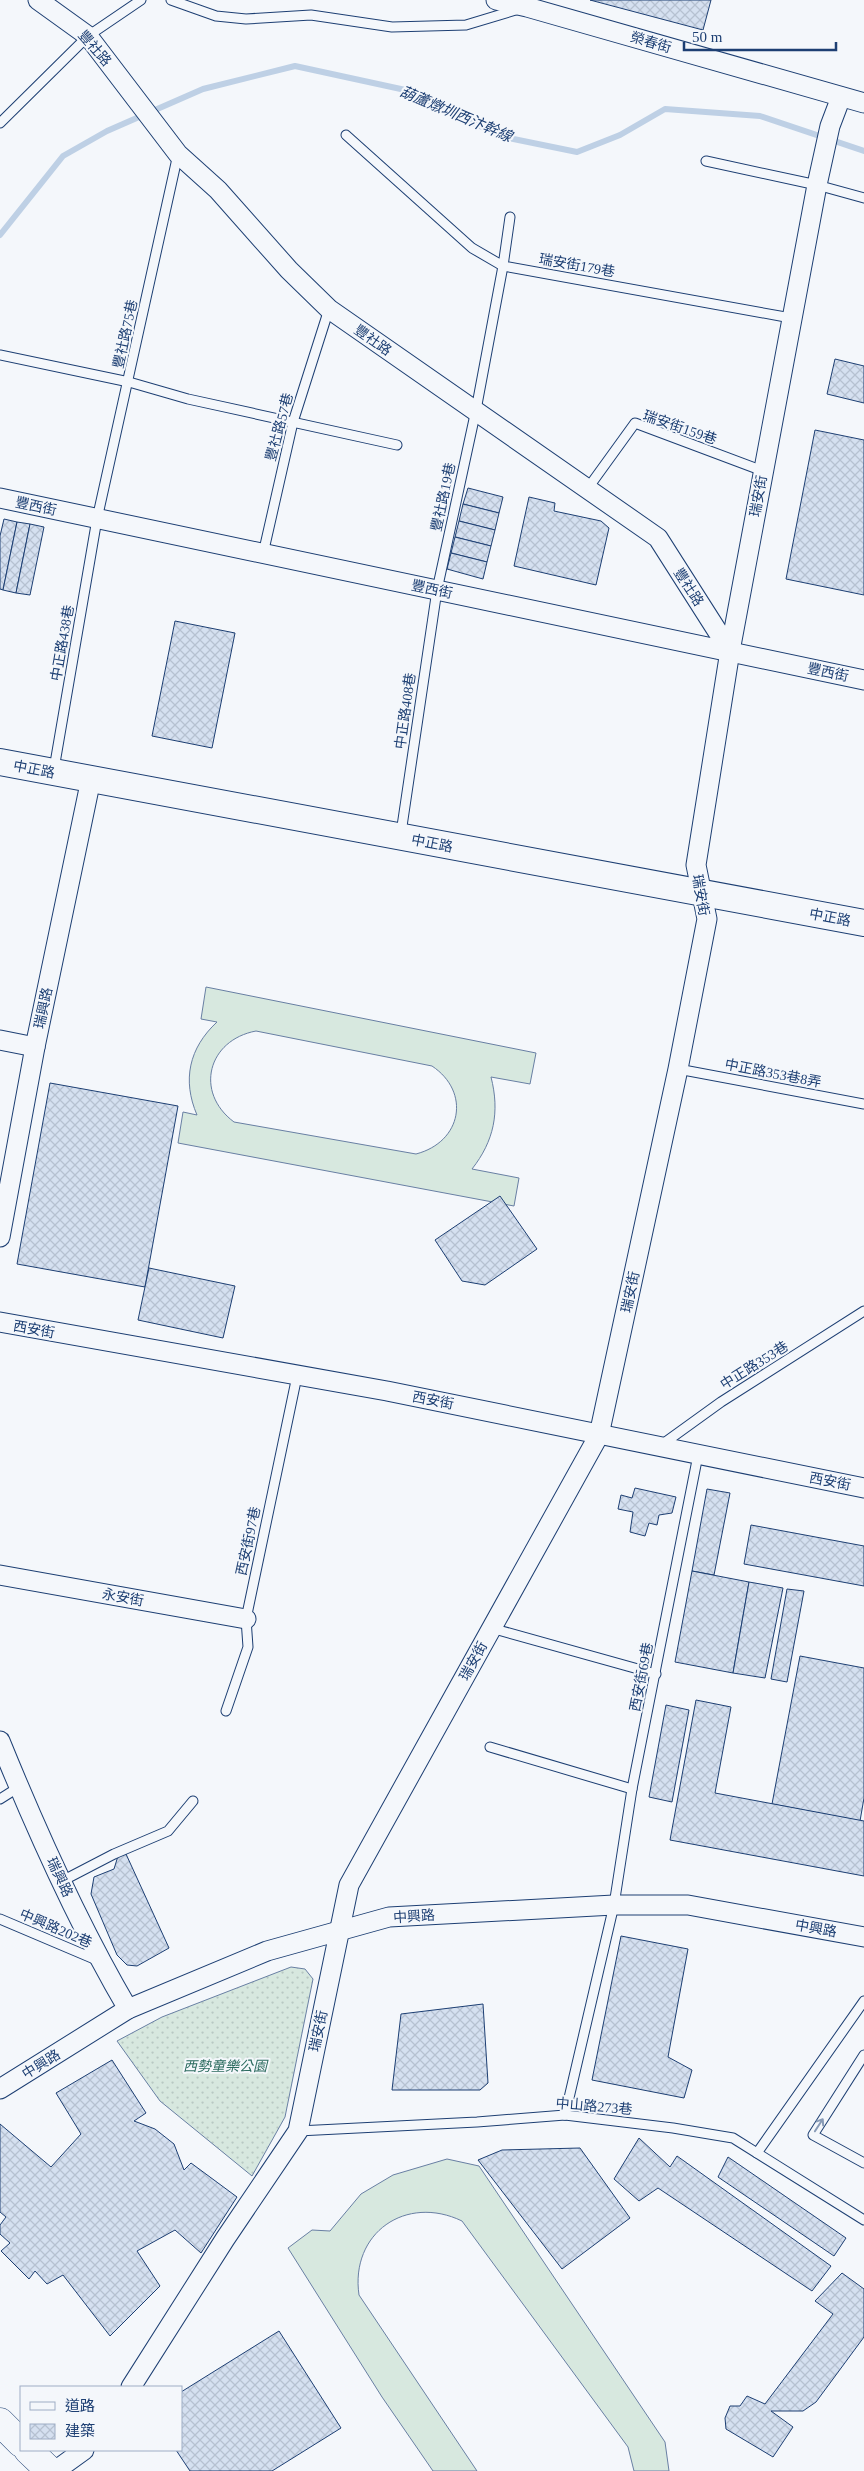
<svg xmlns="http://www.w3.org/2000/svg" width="864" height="2471" font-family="'Times New Roman','Noto Sans TC',serif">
	<defs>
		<pattern id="grass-dots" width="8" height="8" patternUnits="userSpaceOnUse" patternTransform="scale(1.25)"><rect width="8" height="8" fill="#d7e8df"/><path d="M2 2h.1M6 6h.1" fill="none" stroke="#b8c8c3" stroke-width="1.8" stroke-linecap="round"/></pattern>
		<pattern id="building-cross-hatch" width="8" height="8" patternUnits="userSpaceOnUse" patternTransform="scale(1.25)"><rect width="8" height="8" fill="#d5e0f0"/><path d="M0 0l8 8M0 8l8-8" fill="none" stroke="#b6c1d1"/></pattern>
	</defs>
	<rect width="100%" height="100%" fill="#f4f7fb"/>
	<!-- grass -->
	<path fill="url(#grass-dots)" stroke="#687fa3" d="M291 1967 305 1969 313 1979 285 2117 252 2176 160 2101 117 2041 162 2017Z"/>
	<!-- garden -->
	<g fill="#d7e8df" stroke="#687fa3" fill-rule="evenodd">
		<path d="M206 987 536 1053 530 1084 491 1077C500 1112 494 1141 472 1169L519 1178 514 1206 178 1143 183 1112 197 1115C182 1080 189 1048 217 1022L201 1019ZM256 1031 432 1066C471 1092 462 1142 416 1154L234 1122C194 1092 208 1040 256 1031Z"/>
		<path d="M447 2159 479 2166 665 2442 669 2471H634L628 2447 462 2221C406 2194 350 2233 359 2295L477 2471H433L382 2397 288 2248 312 2230 330 2231 361 2194 393 2175Z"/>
	</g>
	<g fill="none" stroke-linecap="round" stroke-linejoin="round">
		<!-- stream -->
		<path stroke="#bed0e5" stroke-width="6" d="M0 235 63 156 107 131 203 89 295 66 410 91 441 108 504 137 577 152 620 135 665 109 760 116 864 151"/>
	</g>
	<!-- building -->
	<g fill="url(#building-cross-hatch)" stroke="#1d3f73">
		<path d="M590 0H711L703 30Z"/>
		<path d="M835 359 864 366V403L827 394Z"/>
		<path d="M815 430 864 440V595L786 579Z"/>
		<path d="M468 488 503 497 499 513 463 504Z"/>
		<path d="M529 497 555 503 554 511 601 521 609 528 596 585 514 566Z"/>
		<path d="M463 504 499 513 495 530 459 521Z"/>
		<path d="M4 519 17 522 3 590 0 589V536Z"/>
		<path d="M459 521 495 530 491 546 455 537Z"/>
		<path d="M17 522 30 524 16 593 3 590Z"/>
		<path d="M30 524 44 527 30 595 16 593Z"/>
		<path d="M455 537 491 546 487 562 451 553Z"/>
		<path d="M451 553 487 562 483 579 447 569Z"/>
		<path d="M175 621 235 633 212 748 152 736Z"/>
		<path d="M50 1083 178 1106 145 1287 17 1264Z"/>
		<path d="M500 1196 537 1249 485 1285 462 1281 435 1240Z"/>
		<path d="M149 1268 235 1286 223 1338 138 1320Z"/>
		<path d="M635 1488 676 1497 672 1513 659 1515 657 1525 649 1523 645 1536 630 1532 633 1512 618 1509 621 1495 632 1498Z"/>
		<path d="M707 1489 730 1493 714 1575 692 1571Z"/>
		<path d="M751 1525 864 1546V1586L744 1564Z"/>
		<path d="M692 1571 749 1582 733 1673 675 1662Z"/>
		<path d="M749 1582 783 1588 765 1678 733 1673Z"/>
		<path d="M787 1589 804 1591 787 1682 771 1679Z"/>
		<path d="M800 1656 864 1668V1798L860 1821 772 1804Z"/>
		<path d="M696 1700 731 1707 715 1793 864 1821V1876L670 1840Z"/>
		<path d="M666 1705 689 1710 672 1802 649 1797Z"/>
		<path d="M126 1854 169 1948 137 1966 127 1965 117 1955 91 1894 94 1877 114 1869 118 1856Z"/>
		<path d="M621 1936 688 1949 668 2057 692 2070 684 2098 592 2080Z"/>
		<path d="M483 2004 488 2083 480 2090H392L401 2014Z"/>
		<path d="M112 2060 146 2113 134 2121 155 2129 174 2144 184 2170 191 2163 237 2197 201 2253 175 2230 137 2251 160 2286 110 2336 63 2275 47 2284 35 2271 29 2279 1 2251 10 2243 0 2234V2225L6 2217 0 2212V2124L51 2167 81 2134 56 2093Z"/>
		<path d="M639 2138 670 2167 677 2156 831 2266 812 2291 658 2188 639 2201 614 2179Z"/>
		<path d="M580 2148 630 2218 562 2269 478 2160 502 2150Z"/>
		<path d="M728 2157 846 2238 834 2256 718 2177Z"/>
		<path d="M842 2273 864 2289V2337L816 2402 803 2411H771L793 2427 773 2457 726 2429 725 2418 730 2406H740L747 2396 765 2404 833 2314 815 2301Z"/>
		<path d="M279 2331 341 2428 272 2471H190L176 2450H181V2392Z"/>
	</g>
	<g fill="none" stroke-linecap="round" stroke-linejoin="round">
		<!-- lane casing -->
		<g stroke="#1d3f73" stroke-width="11">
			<g id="lane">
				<path d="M171 0 216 16 246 19 311 15 392 27 466 25 519 9"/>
				<path d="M0 123 88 36 141 0"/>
				<path d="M346 135 472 248 503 266 510 217"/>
				<path d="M706 161 817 185 864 198"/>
				<path d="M0 355 129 382 188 399 397 445"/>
				<path d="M588 488 635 423 763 471"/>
				<path d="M263 554 293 422 329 309"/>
				<path d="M54 769 97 519 178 154"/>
				<path d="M401 833 437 590 476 410 503 266 791 318"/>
				<path d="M678 1069 864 1104"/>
				<path d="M660 1446 721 1402 864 1311"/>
				<path d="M491 1628 656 1674"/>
				<path d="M226 1711 248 1647 246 1619 297 1376"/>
				<path d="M490 1747 632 1789"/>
				<path d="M0 1799 19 1787"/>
				<path d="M62 1881 114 1854 168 1831 193 1801"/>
				<path d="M0 1919 99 1961"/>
				<path d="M864 2055 813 2135 864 2163"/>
				<path d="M565 2115 614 1905 632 1789 698 1455"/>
				<path d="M298 2131 477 2122 565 2115 673 2128 733 2138 864 2220"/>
				<path d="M757 2153 864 2001"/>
			</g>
		</g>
		<!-- street casing -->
		<g stroke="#1d3f73" stroke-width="21">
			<g id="street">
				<path d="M38 0 88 36 178 154 218 190 289 270 329 309 658 538 730 651"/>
				<path d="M496 0 527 7 864 103"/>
				<path d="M0 498 864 680"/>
				<path d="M0 1040 35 1047"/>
				<path d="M0 1237 35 1047 91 779"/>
				<path d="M0 1322 387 1391 864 1488"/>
				<path d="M0 1575 246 1619"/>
				<path d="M0 1741C37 1832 78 1924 128 2009"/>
				<path d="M0 2089 128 2009 267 1951 389 1917 614 1905H688L864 1937"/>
				<path d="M131 2387 225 2239 298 2131 349 1885 599 1435 678 1069 707 919 696 865 730 651 817 185 830 126 841 97"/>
				<path d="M55 2471 84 2450"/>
			</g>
		</g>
		<!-- secondary casing -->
		<g stroke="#1d3f73" stroke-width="28">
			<path id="secondary" d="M0 762 864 923"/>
		</g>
		<!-- primary casing -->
		<g stroke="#1d3f73" stroke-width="29">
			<g id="primary">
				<path d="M0 2422 21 2443"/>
				<path d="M28 2450 50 2471"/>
			</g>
		</g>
		<!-- lane -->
		<use href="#lane" stroke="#f4f7fb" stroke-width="9"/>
		<!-- street -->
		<use href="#street" stroke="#f4f7fb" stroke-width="19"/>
		<!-- secondary -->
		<use href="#secondary" stroke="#f4f7fb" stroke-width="26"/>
		<!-- primary -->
		<use href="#primary" stroke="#f4f7fb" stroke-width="28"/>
	</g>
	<!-- one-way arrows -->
	<defs><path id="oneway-shaft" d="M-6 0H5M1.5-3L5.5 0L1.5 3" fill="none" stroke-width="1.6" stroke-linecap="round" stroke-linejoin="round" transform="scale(1.25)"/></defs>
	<use stroke="#889bb7" href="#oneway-shaft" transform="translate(819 2125) rotate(-57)"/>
	<g text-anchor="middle" stroke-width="4" stroke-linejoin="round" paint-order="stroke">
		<!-- street labels -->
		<g font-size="14" fill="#1d3f73" stroke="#f4f7fb">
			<text transform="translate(651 42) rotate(16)" y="5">榮春街</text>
			<text transform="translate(95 48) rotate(49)" y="5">豐社路</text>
			<text transform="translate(577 265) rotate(10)" y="5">瑞安街179巷</text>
			<text transform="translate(125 334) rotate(-78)" y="5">豐社路75巷</text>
			<text transform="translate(373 340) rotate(35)" y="5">豐社路</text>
			<text transform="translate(279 427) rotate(-75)" y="5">豐社路57巷</text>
			<text transform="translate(680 427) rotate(19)" y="5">瑞安街159巷</text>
			<text transform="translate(758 496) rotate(-80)" y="5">瑞安街</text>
			<text transform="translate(443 497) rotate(-78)" y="5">豐社路19巷</text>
			<text transform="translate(36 506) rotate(12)" y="5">豐西街</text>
			<text transform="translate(689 587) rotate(57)" y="5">豐社路</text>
			<text transform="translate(432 589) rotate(12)" y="5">豐西街</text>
			<text transform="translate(62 643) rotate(-80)" y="5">中正路438巷</text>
			<text transform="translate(828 672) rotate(12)" y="5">豐西街</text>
			<text transform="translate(405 711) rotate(-82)" y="5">中正路408巷</text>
			<text transform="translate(34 769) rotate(11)" y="5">中正路</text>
			<text transform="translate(432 843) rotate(11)" y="5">中正路</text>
			<text transform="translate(701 895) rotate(80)" y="5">瑞安街</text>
			<text transform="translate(830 917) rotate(11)" y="5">中正路</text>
			<text transform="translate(43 1008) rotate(-78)" y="5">瑞興路</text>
			<text transform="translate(773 1073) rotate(11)" y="5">中正路353巷8弄</text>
			<text transform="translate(630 1292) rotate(-78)" y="5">瑞安街</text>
			<text transform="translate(34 1329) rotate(10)" y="5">西安街</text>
			<text transform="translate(754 1365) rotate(-32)" y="5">中正路353巷</text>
			<text transform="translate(433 1400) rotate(11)" y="5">西安街</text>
			<text transform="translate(830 1481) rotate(11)" y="5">西安街</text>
			<text transform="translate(248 1541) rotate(-78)" y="5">西安街97巷</text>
			<text transform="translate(123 1597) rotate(10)" y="5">永安街</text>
			<text transform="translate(473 1661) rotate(-61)" y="5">瑞安街</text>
			<text transform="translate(641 1677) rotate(-79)" y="5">西安街69巷</text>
			<text transform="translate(60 1877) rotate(65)" y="5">瑞興路</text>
			<text transform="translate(414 1916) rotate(-4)" y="5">中興路</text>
			<text transform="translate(56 1928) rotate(23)" y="5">中興路202巷</text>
			<text transform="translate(816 1928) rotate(10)" y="5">中興路</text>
			<text transform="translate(318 2031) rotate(-78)" y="5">瑞安街</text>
			<text transform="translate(41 2064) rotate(-32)" y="5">中興路</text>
			<text transform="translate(594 2106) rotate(5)" y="5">中山路273巷</text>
		</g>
		<!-- park labels -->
		<g font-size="14" font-style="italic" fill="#2c6c60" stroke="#f4f7fb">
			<text x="225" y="2071">西勢童樂公園</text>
		</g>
		<!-- water labels -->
		<g font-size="15" font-style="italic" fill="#1d3f73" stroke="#f4f7fb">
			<text transform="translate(456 114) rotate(23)" y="5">葫蘆燉圳西汴幹線</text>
		</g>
	</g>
	<!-- legend -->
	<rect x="20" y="2386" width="162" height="65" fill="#f4f7fb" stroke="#9eadc5"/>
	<rect x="30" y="2402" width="25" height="8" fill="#f4f7fb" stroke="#9eadc5"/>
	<text x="65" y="2411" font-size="15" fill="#1d3f73">道路</text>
	<rect x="30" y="2424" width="25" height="15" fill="url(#building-cross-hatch)" stroke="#9eadc5"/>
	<text x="65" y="2436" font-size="15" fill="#1d3f73">建築</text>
	<!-- scale -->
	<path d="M684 42v8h152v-8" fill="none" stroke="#1d3f73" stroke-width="2.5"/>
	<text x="692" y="42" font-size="15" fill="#1d3f73" stroke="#f4f7fb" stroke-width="4" paint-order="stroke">50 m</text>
</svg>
